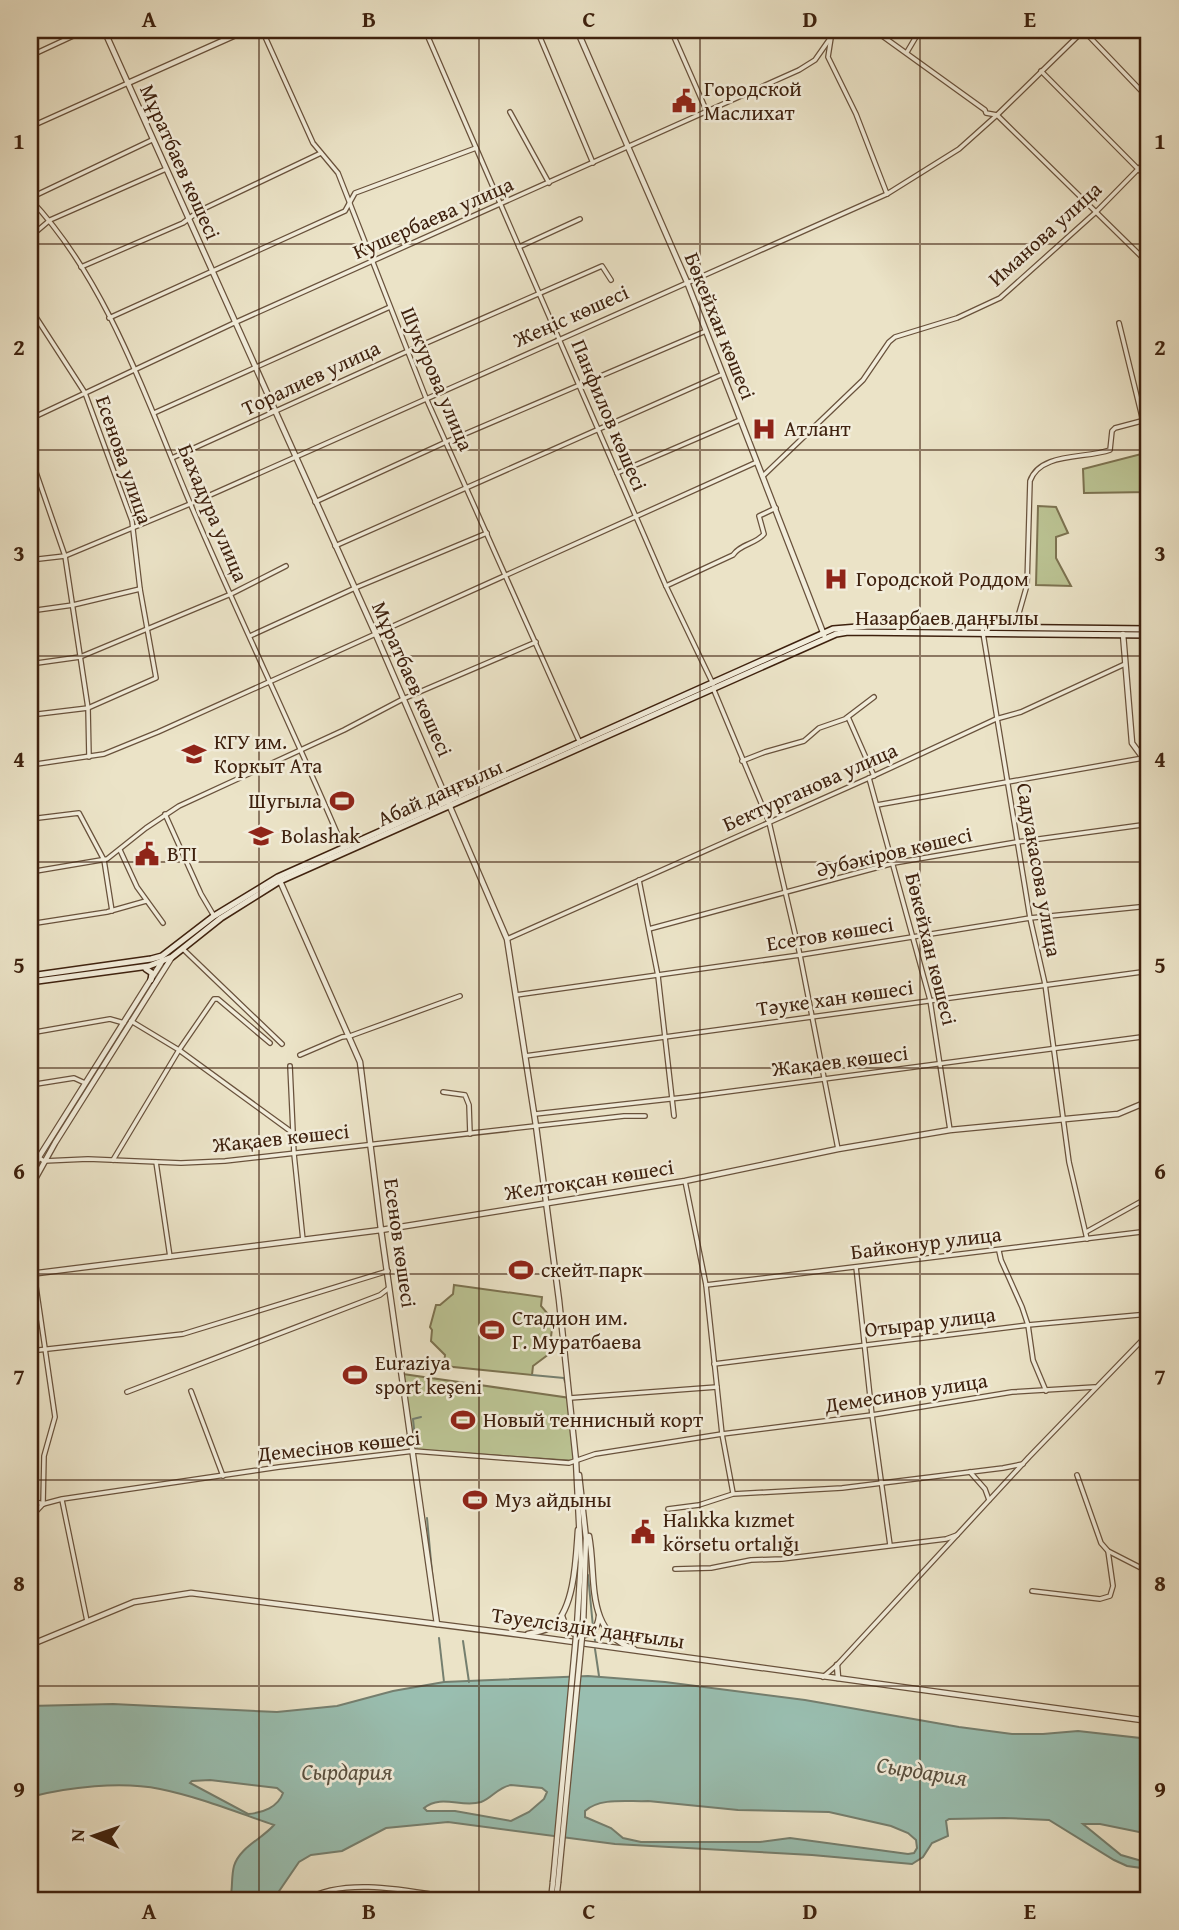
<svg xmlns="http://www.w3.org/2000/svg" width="1179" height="1930" font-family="'Gentium Book Plus',serif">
	<rect width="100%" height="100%" fill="#ebe3c7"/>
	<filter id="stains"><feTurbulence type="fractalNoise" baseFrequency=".00286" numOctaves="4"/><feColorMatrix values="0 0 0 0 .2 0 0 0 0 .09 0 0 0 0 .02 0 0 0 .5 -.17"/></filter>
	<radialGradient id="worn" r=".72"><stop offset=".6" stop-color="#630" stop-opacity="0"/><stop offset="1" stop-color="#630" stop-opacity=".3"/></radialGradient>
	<!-- green -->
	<g fill="#bbc393" stroke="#7c7250" stroke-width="2">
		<path d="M1149 452V492L1084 493 1083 469Z"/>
		<path d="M1038 506 1056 507 1068 533 1056 537V558L1071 586 1036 585Z"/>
		<path d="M454 1285 542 1297 541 1306 553 1320 549 1354 533 1366 532 1375 444 1366 445 1355 431 1341 432 1330 430 1327 436 1305H440L453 1294Z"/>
		<path d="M403 1374 570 1398 576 1461 414 1450Z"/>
	</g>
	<!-- water -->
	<path fill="#99beb0" stroke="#757f6f" stroke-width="2" fill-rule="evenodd" d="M588 1676 665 1682 805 1700 959 1727 1012 1734H1043L1078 1731 1149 1739V1834L1100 1824H1083L1121 1855 1149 1863V1869L1127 1866 1114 1860 1049 1820 1004 1818 949 1819 946 1821 948 1836 932 1843 923 1857 912 1864 812 1855 615 1844 448 1822 386 1828 342 1851 311 1855 299 1862 273 1900H230C233 1889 231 1877 234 1866 240 1847 262 1839 274 1825 236 1812 199 1797 160 1789 121 1781 68 1787 30 1797V1706L113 1704 277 1712 337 1706 393 1691 444 1682ZM210 1780 277 1788 283 1793C278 1807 263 1813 248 1814L190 1783 192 1781ZM511 1785 542 1788 547 1792 544 1799 529 1812 511 1821 455 1811H427L424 1808C441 1794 462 1808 481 1802 492 1798 498 1787 511 1785ZM648 1801 738 1810 829 1812 891 1826 908 1833 916 1840 917 1848 914 1853 908 1854 790 1838 760 1842H641L623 1838 611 1828 585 1817V1811C600 1797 629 1802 648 1801Z"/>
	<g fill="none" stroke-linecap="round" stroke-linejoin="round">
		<!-- stream -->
		<g stroke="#757f6f" stroke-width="2">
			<path d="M532 1375 564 1378 565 1382"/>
			<path d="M415 1438 413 1419 421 1417"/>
			<path d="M416 1443 417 1447"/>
			<path d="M427 1518 433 1583"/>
			<path d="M588 1575 593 1627"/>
			<path d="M594 1633 595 1641"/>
			<path d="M439 1638 444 1682"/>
			<path d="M463 1641 469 1682"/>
			<path d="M595 1649 599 1676"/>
		</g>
		<!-- minor casing -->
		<g stroke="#69523c" stroke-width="6">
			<g id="minor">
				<path d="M262 30 313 143 338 173 426 398 580 743"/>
				<path d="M425 30 666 586 713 684"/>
				<path d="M550 30 539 35 593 163"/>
				<path d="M671 30 707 112"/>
				<path d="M822 30 831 38 828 57 856 114 887 194"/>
				<path d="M874 30 985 110 986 113 997 115 1149 264"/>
				<path d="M1083 30 1149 99"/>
				<path d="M907 52 920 30"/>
				<path d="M30 56 86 30"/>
				<path d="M1041 71 1149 180"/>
				<path d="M510 112 549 183"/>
				<path d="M30 127 128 83"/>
				<path d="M30 198 152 140"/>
				<path d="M30 199C107 280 147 401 190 503 239 618 294 731 343 847"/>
				<path d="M30 237 50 220 166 169"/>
				<path d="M519 247 580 219"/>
				<path d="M81 267 183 223 199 211 321 153"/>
				<path d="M30 308 85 393 132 521 140 589 156 678 88 708 30 715"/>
				<path d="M109 318 345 211 355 193 476 148"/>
				<path d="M1119 323 1143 421"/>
				<path d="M154 413 390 307"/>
				<path d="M30 419 234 323 799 70 815 60 836 30"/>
				<path d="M30 455 65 556 88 708 89 757"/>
				<path d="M172 458 408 351 602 266 611 280"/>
				<path d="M617 473 740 420"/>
				<path d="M763 476 863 380 889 342 895 337 957 318 1000 298 1096 212 1149 158"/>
				<path d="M315 502 446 442 706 331"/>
				<path d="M335 546 723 374"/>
				<path d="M30 560 65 556 190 504 887 194 959 149 997 115 1084 30"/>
				<path d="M666 586 733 555C740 544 756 544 764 534L759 516 776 508"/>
				<path d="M30 611 73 605 140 589"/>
				<path d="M982 627 1030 918 1045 984 1069 1162 1087 1239"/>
				<path d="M1015 627 1027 585 1030 481C1040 452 1085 459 1110 450L1112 431 1115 428 1149 419"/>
				<path d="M250 636 355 588 487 533"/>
				<path d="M30 664 80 657 231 594 286 566"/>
				<path d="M713 688 769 822 800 955 838 1149"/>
				<path d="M848 717 874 776"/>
				<path d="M742 761 765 752 804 741 819 728 845 719 874 697"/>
				<path d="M30 765 104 754 158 732 757 462"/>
				<path d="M869 778 930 1000 950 1130"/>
				<path d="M877 805 1149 757"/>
				<path d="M165 814 201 894 214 916"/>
				<path d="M30 819 79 813 104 860 112 911"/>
				<path d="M120 850 137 887 163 923"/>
				<path d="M30 872 107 859 146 828 179 806 344 730 403 699 536 642"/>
				<path d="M639 880 658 976 674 1116"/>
				<path d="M30 924 107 912 146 901"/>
				<path d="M649 929 894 863 1017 842 1149 824"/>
				<path d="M507 939 869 778 996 719 1021 712 1125 664"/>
				<path d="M183 949 282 1044"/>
				<path d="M516 995 800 955 1030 918 1149 906"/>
				<path d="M131 1021 179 1050 293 1133"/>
				<path d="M30 1033 110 1019 124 1023"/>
				<path d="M300 1055 342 1037 350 1036 460 996"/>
				<path d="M525 1056 1149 971"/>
				<path d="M290 1066 294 1154 303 1240"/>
				<path d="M30 1085 74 1078 85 1083"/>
				<path d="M443 1092 465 1095 469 1105 470 1134"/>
				<path d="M535 1114 688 1097 1149 1036"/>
				<path d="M30 1152 44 1161 88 1159 181 1163 225 1161 624 1116H645"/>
				<path d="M113 1160 179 1050 214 999H218L270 1043"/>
				<path d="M156 1162 170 1257"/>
				<path d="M685 1181 706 1285 722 1434 733 1493"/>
				<path d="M1086 1232 1149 1197"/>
				<path d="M999 1251 1001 1260 1022 1307 1028 1325 1033 1360 1046 1391"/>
				<path d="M856 1267 872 1415 890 1545"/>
				<path d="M34 1273 55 1417 44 1456 43 1504"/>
				<path d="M706 1285 1149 1231"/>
				<path d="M30 1351 183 1334 388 1271"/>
				<path d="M714 1364 1028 1325 1149 1314"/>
				<path d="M191 1391 223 1476"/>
				<path d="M127 1392 380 1295 389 1288"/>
				<path d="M570 1398 717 1387"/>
				<path d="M970 1472 985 1489 989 1500"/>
				<path d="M1077 1475 1101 1543 1108 1551 1149 1572"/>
				<path d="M30 1500 43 1504"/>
				<path d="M62 1500 87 1621"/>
				<path d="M43 1504 62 1499 279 1467 414 1451 569 1463 595 1454 722 1434 872 1415 1012 1392 1095 1387"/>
				<path d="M668 1509 699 1505 733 1494 842 1488 1003 1468 1023 1464"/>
				<path d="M30 1518 43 1504"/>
				<path d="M675 1569 711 1568 751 1560 782 1559 946 1539 957 1535"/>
				<path d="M1032 1591 1100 1599 1110 1596 1113 1586 1108 1551"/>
				<path d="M823 1677 837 1665 1029 1457 1149 1333"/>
				<path d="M305 1900C349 1874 421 1894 469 1900"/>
			</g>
		</g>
		<!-- tertiary casing -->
		<g stroke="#69523c" stroke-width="7">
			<g id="tertiary">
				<path d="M104 30 376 635 507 939 536 1126 559 1300 576 1461 581 1562 577 1626"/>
				<path d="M577 30 687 282 824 635"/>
				<path d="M128 83 247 30"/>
				<path d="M1123 634 1132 743 1143 758 1149 793"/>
				<path d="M280 881 360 1062 381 1230 437 1624"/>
				<path d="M30 1177 39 1157 163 960"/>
				<path d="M30 1188 55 1143 172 957"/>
				<path d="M30 1239 34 1273"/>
				<path d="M30 1274 381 1230 685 1181 838 1149 950 1130 1118 1114 1149 1101"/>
				<path d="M579 1475 586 1538 583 1626"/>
				<path d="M589 1536C597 1577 584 1632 634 1649"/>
				<path d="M562 1616 567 1630 579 1636C592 1635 598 1628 599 1616"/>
				<path d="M528 1634C536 1632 547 1631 554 1625 575 1606 576 1556 578 1530"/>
				<path d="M30 1645 134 1602 191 1593 523 1635 1149 1721"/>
				<path d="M837 1665 838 1678"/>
				<path d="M551 1900 553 1882"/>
				<path d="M556 1900 558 1883"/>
			</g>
		</g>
		<!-- secondary casing -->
		<g stroke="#3e210e" stroke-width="8">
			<g id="secondary">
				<path d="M146 969 152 973 151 980"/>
				<path d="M30 976 151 959 162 956 214 916 278 877 833 629 870 626 1149 629"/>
				<path d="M30 982 149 966 172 957 221 918 280 881 836 634 848 632 1149 635"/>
			</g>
		</g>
		<!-- minor -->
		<use href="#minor" stroke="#f2eddb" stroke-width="3.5"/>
		<!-- tertiary -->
		<use href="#tertiary" stroke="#f2eddb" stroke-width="4.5"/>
		<!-- secondary -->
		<use href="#secondary" stroke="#f2eddb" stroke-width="5"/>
		<!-- tertiary-bridge casing -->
		<g stroke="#69523c" stroke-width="7" stroke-linecap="butt">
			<g id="tertiary-bridge">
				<path d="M553 1882 577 1626"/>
				<path d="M558 1883 583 1626"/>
			</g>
		</g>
		<!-- tertiary-bridge -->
		<use href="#tertiary-bridge" stroke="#f2eddb" stroke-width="4.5"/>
	</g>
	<!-- grid -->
	<path fill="none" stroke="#3e210e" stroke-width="2" stroke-opacity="0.55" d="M259 30V1900M479 30V1900M700 30V1900M920 30V1900M30 244H1149M30 450H1149M30 656H1149M30 862H1149M30 1068H1149M30 1274H1149M30 1480H1149M30 1686H1149"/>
	<!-- icons -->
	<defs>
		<g id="civic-bare" transform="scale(1.89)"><path d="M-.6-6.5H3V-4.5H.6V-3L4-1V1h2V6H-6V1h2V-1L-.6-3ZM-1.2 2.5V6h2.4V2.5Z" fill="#8f2418" stroke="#f2eddb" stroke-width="2.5" paint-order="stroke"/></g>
		<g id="hospital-bare" transform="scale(1.89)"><path d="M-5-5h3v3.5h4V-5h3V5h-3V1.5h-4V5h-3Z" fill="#8f2418" stroke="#f2eddb" stroke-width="2.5" paint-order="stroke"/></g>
		<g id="university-bare" transform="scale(1.89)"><path d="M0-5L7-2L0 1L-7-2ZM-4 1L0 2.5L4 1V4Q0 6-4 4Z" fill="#8f2418" stroke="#f2eddb" stroke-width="2.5" paint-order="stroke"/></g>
		<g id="stadium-bare" transform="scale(1.89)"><path d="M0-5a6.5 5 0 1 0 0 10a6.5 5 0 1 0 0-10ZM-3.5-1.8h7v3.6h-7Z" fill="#8f2418" stroke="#f2eddb" stroke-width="2.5" paint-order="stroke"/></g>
	</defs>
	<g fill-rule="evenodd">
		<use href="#civic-bare" x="684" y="101"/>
		<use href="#hospital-bare" x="764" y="429"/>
		<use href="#hospital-bare" x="836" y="579"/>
		<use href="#university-bare" x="194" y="754"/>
		<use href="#stadium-bare" x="342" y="801"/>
		<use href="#university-bare" x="261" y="836"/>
		<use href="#civic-bare" x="147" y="854"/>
		<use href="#stadium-bare" x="521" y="1270"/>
		<use href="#stadium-bare" x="492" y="1330"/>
		<use href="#stadium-bare" x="355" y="1375"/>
		<use href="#stadium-bare" x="463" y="1420"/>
		<use href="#stadium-bare" x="475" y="1500"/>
		<use href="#civic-bare" x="643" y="1532"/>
	</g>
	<g text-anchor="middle" stroke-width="5" stroke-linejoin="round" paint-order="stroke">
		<!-- poi labels -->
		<g font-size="21" fill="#3e210e" stroke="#f2eddb" text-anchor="start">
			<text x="704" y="96">Городской<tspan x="704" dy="24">Маслихат</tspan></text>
			<text x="784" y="436">Атлант</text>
			<text x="856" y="586">Городской Роддом</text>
			<text x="214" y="749">КГУ им.<tspan x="214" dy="24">Коркыт Ата</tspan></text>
			<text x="322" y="808" text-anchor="end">Шугыла</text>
			<text x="281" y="843">Bolashak</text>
			<text x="167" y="861">BTI</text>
			<text x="541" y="1277">скейт парк</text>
			<text x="512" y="1325">Стадион им.<tspan x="512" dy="24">Г. Муратбаева</tspan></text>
			<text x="375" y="1370">Euraziya<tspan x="375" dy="24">sport keşeni</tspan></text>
			<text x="483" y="1427">Новый теннисный корт</text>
			<text x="495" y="1507">Муз айдыны</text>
			<text x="663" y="1527">Halıkka kızmet<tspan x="663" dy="24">körsetu ortalığı</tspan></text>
		</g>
		<!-- street labels -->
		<g font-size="21" fill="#3e210e" stroke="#f2eddb">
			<text transform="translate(180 162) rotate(66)" y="7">Мұратбаев көшесі</text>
			<text transform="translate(433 218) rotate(-24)" y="7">Кушербаева улица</text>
			<text transform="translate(1045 234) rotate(-42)" y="7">Иманова улица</text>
			<text transform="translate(571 316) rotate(-24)" y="7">Жеңіс көшесі</text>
			<text transform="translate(720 326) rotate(68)" y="7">Бөкейхан көшесі</text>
			<text transform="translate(311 378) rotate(-25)" y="7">Торалиев улица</text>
			<text transform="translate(437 379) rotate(67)" y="7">Шукурова улица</text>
			<text transform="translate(609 415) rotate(67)" y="7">Панфилов көшесі</text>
			<text transform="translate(124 460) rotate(71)" y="7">Есенова улица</text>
			<text transform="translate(213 513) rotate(67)" y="7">Бахадура улица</text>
			<text x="947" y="625">Назарбаев даңғылы</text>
			<text transform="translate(412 679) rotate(66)" y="7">Мұратбаев көшесі</text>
			<text transform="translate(810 787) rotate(-24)" y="7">Бектурганова улица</text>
			<text transform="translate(440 793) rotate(-24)" y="7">Абай даңғылы</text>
			<text transform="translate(894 852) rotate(-13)" y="7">Әубәкіров көшесі</text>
			<text transform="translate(1039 870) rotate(80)" y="7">Садуакасова улица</text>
			<text transform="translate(830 934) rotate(-9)" y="7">Есетов көшесі</text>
			<text transform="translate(931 949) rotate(76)" y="7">Бөкейхан көшесі</text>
			<text transform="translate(835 998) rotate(-8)" y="7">Тәуке хан көшесі</text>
			<text transform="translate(840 1061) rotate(-7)" y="7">Жақаев көшесі</text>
			<text transform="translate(281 1138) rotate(-6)" y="7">Жақаев көшесі</text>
			<text transform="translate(589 1180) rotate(-9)" y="7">Желтоқсан көшесі</text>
			<text transform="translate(400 1243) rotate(82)" y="7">Есенов көшесі</text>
			<text transform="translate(926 1243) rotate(-7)" y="7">Байконур улица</text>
			<text transform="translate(930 1322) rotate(-7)" y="7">Отырар улица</text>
			<text transform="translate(906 1393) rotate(-9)" y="7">Демесинов улица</text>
			<text transform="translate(339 1446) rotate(-6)" y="7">Демесінов көшесі</text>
			<text transform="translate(588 1628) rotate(8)" y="7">Тәуелсіздік даңғылы</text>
		</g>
		<!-- water labels -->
		<g font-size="23" font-style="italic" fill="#59503f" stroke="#f2eddb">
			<text transform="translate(922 1771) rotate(9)" y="8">Сырдария</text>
			<text x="347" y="1780">Сырдария</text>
		</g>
	</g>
	<!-- margin -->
	<rect width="1179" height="1930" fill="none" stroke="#ebe3c7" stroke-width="77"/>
	<!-- north arrow -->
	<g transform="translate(94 1836) rotate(272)" stroke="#f2eddb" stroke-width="5" paint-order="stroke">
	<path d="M0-5L12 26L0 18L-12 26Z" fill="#3e210e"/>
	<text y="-10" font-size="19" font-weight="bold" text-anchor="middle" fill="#3e210e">N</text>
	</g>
	<rect x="38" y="38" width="1102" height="1854" fill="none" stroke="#3e210e" stroke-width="2.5"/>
	<g font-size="23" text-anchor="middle" font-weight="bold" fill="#3e210e">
		<text x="149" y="27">A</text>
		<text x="369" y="27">B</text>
		<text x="589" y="27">C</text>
		<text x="810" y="27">D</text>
		<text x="1030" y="27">E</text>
		<text x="19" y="149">1</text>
		<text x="1160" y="149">1</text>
		<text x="19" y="355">2</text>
		<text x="1160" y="355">2</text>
		<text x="19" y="561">3</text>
		<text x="1160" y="561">3</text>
		<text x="19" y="767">4</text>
		<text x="1160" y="767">4</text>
		<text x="19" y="973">5</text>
		<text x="1160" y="973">5</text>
		<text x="19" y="1179">6</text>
		<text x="1160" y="1179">6</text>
		<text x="19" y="1385">7</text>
		<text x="1160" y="1385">7</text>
		<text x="19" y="1591">8</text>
		<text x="1160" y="1591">8</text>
		<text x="19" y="1797">9</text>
		<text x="1160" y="1797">9</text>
		<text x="149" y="1919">A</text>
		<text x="369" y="1919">B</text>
		<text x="589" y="1919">C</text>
		<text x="810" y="1919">D</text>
		<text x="1030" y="1919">E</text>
	</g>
	<rect width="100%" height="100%" filter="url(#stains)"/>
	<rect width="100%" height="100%" fill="url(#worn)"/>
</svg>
